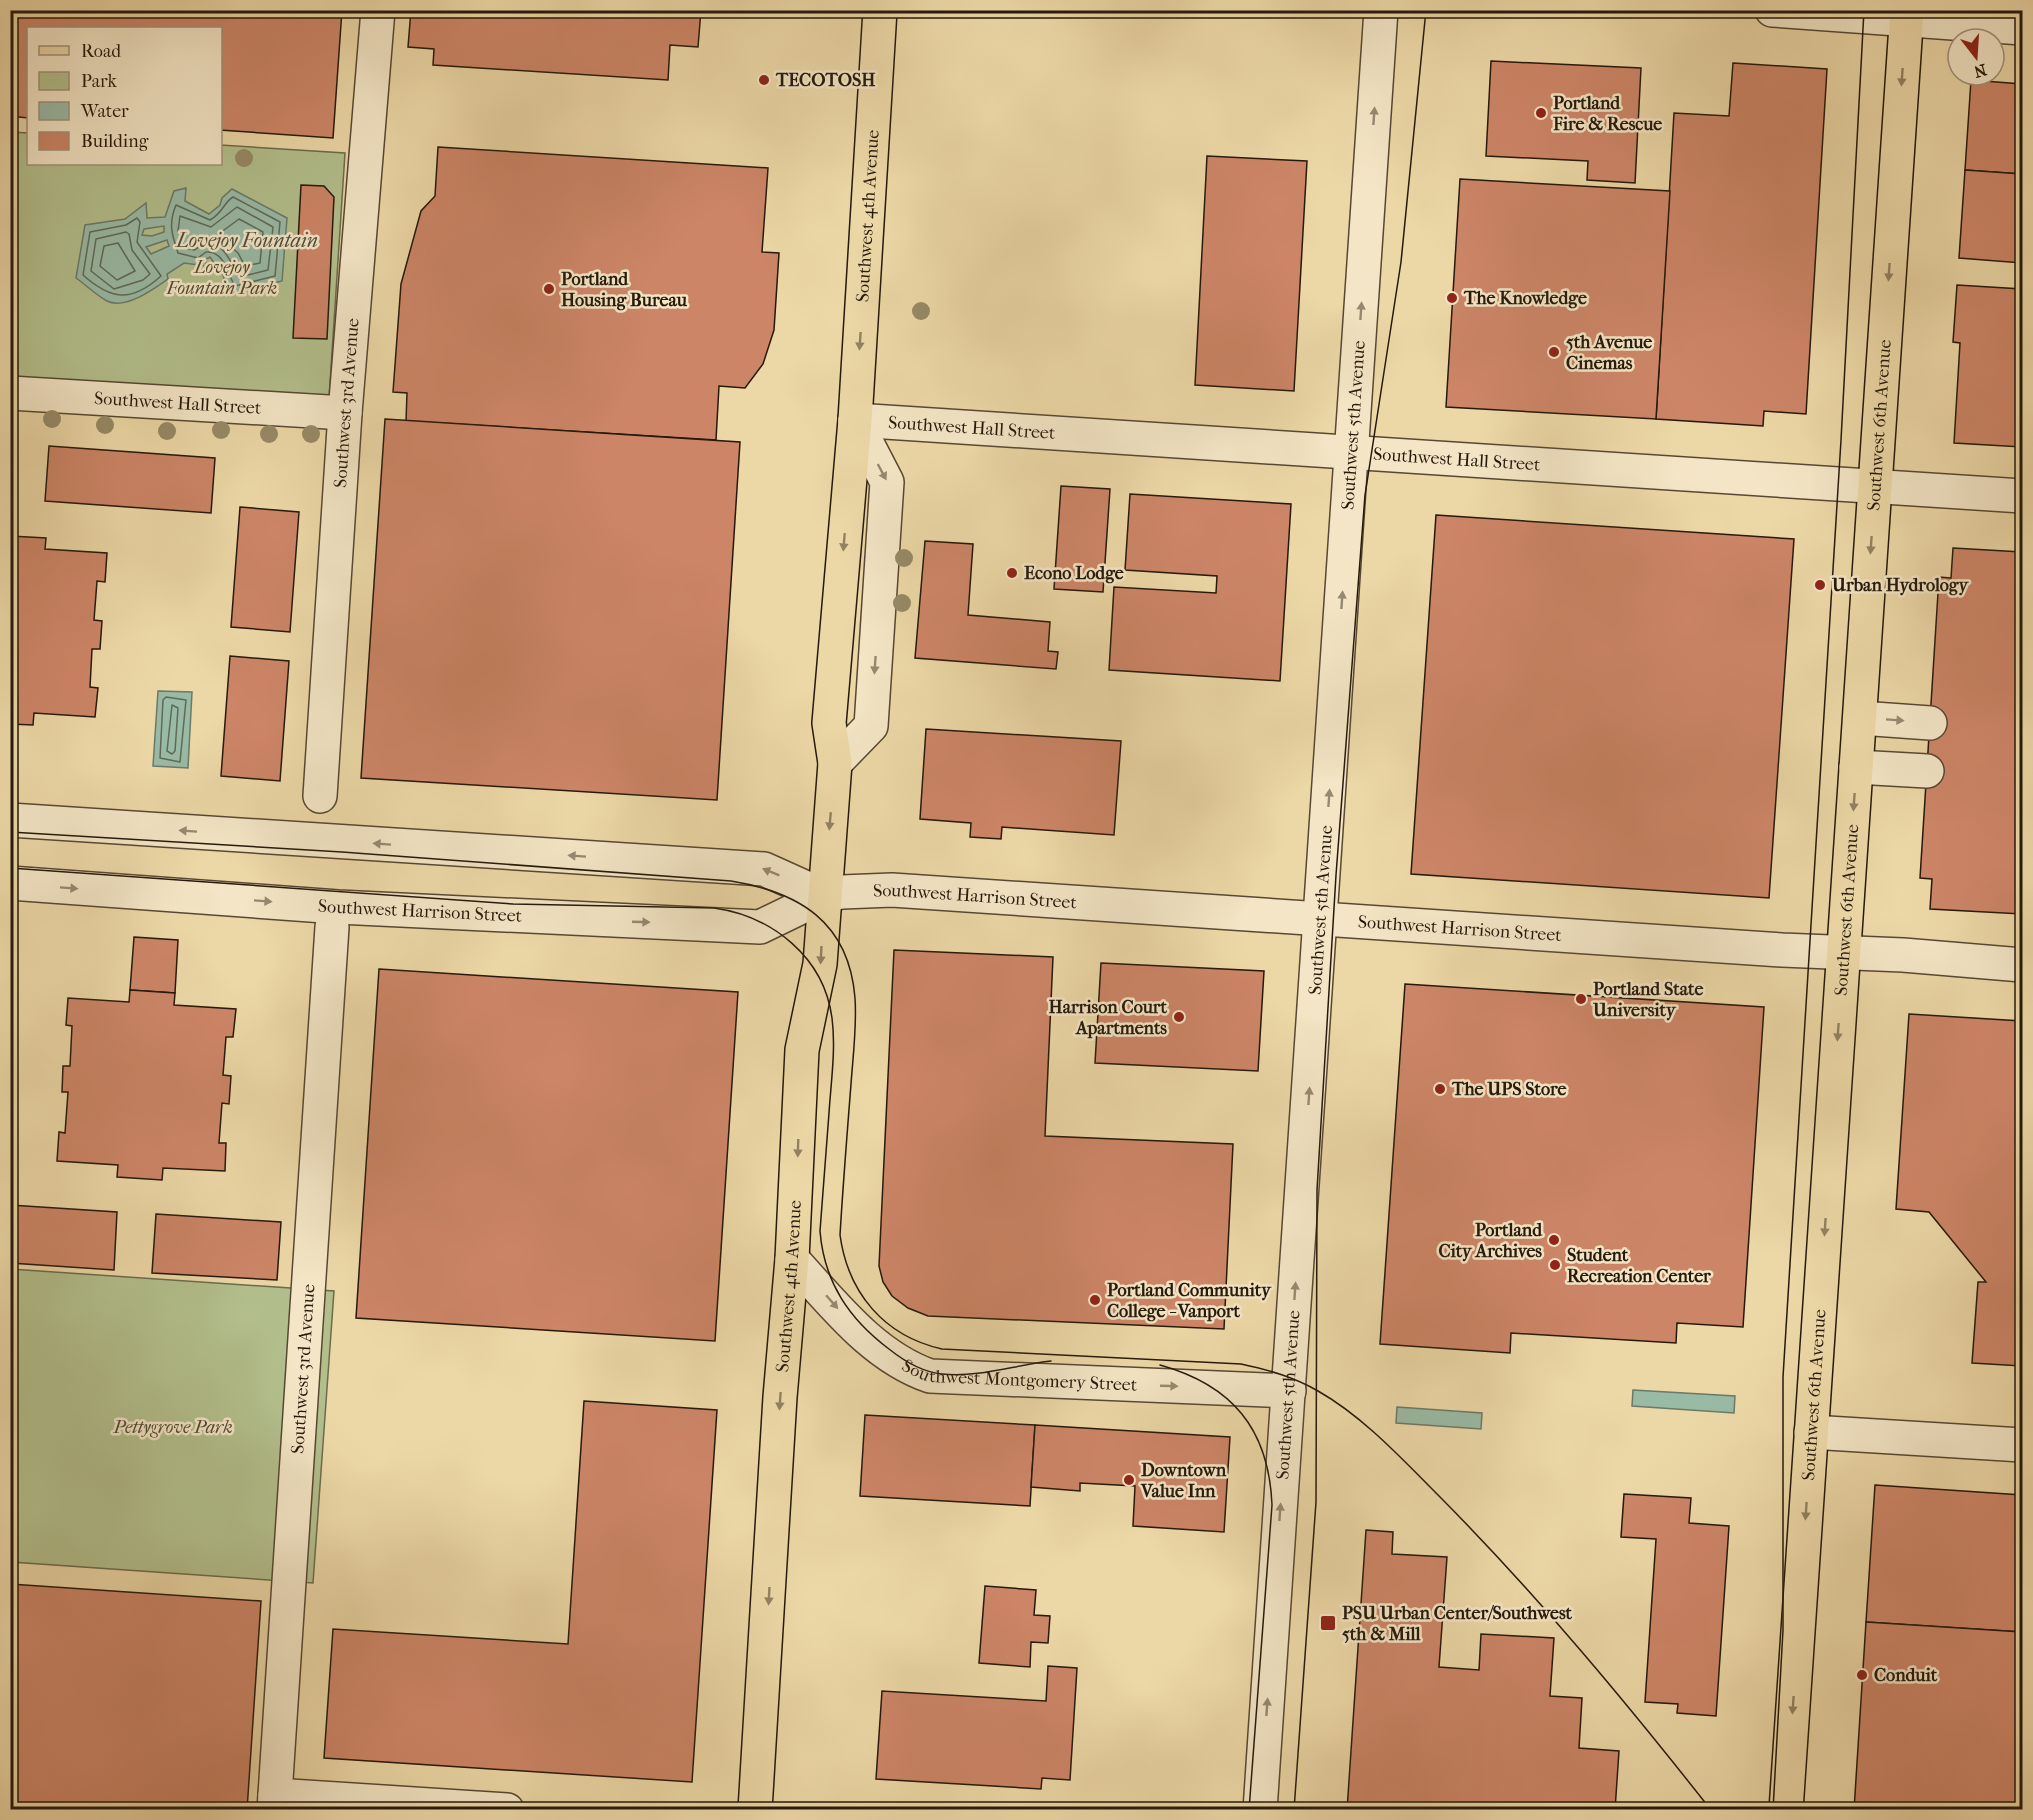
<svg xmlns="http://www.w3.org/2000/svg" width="2033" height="1820" font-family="'IM FELL French Canon',serif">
	<rect width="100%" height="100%" fill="#ecd7a6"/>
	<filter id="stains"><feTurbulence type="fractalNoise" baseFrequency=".00333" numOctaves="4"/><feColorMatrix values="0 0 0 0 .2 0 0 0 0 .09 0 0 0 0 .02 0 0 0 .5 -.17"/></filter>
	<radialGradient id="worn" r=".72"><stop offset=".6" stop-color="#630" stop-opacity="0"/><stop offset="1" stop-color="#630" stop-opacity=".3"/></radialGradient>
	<!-- green -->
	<g fill="#b2bf8c" stroke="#6c6c4c" stroke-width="1.5">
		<path d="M10 132 28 133V164H220L221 145 345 153 329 399 11 379Z"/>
		<path d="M10 1269 334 1291 313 1583 11 1562Z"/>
	</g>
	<!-- water -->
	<g fill="#99baa5" stroke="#6b7a67" stroke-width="1.5" fill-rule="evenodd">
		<path d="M186 188 185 201 209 214 220 205 222 198 232 189 287 218 282 281 229 294 220 266H216L210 257 206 259V266L184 263 167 274 168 279C154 289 125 310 107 301 96 295 86 285 76 278L85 225 125 219 146 203 147 218 165 217 174 191ZM164 226V232L152 236 142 235 144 229ZM167 240 169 246 151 254 146 247Z"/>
		<path d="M158 691 192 692 188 768 153 766Z"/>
		<path d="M1633 1390 1735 1396 1734 1413 1632 1406Z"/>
		<path d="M1397 1407 1482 1413 1481 1429 1396 1423Z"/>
	</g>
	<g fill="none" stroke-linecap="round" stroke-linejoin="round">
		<!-- shore -->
		<g stroke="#5f6a58" stroke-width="1.5">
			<path d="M233 197 280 222 275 276 235 286C227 274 225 251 206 252L198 258 178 253C172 235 168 224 176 205L210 220C223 213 224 202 233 197Z"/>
			<path d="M237 207 273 227 268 270 240 277C228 261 223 231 194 250L185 248 178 231 180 216 211 227Z"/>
			<path d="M137 218 140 222 137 242 161 276C131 303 111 300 83 275L90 232 126 225Z"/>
			<path d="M239 219 263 232 260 263 245 266 238 253 220 237V233Z"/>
			<path d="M126 232 129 234 132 250 150 274 143 280 114 289 91 271 96 239Z"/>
			<path d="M118 243 135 271 117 280 100 266 104 246Z"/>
			<path d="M166 697 186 700 180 762 160 758 163 700Z"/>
			<path d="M172 705 178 708 175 751 172 754 167 751Z"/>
		</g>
	</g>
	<!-- building -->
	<g fill="#cc8567" stroke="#25190b" stroke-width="1.5">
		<path d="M10 10H342L333 138 220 130V28H28V118L10 116Z"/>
		<path d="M411 10H701L698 47 670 45 668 80 433 65 434 49 408 47Z"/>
		<path d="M1491 61 1641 68 1635 183 1587 180 1588 161 1486 156Z"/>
		<path d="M1733 63 1827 69 1806 414 1764 411 1763 426 1656 419 1674 113 1729 116Z"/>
		<path d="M1971 80 2022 84V174L1965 170Z"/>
		<path d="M438 147 768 168 762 252 779 253 774 330 763 364 745 388 719 386 716 440 406 421 407 393 393 392 401 284 421 211 435 196Z"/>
		<path d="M1207 156 1307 161 1294 391 1195 385Z"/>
		<path d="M1965 170 2022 174V263L1959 258Z"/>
		<path d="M1460 179 1670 191 1656 419 1446 407Z"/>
		<path d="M301 185 324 186 334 197 327 339 293 338Z"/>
		<path d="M1957 285 2022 289V447L1954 443 1960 343 1953 342Z"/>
		<path d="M385 419 740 442 717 800 361 778Z"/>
		<path d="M49 446 215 458 211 513 45 501Z"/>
		<path d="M1061 486 1110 489 1103 592 1054 589Z"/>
		<path d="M1130 494 1291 504 1280 681 1109 670 1114 587 1216 593 1217 576 1125 570Z"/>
		<path d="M240 507 299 512 290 632 231 627Z"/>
		<path d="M1436 515 1794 539 1769 898 1411 874Z"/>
		<path d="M10 536 46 538 45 549 107 553 105 582 97 581 94 620 102 621 100 649H92L90 687 98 688 95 717 34 713 33 725 10 724Z"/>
		<path d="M925 541 973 544 968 615 1050 622 1048 651 1058 652 1056 669 915 658Z"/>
		<path d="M1953 548 2022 552V914L1930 909 1932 879 1920 878 1939 577 1951 578Z"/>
		<path d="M230 656 289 661 280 781 221 776Z"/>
		<path d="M926 729 1121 741 1114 835 1002 827 1001 839 970 837 971 823 920 819Z"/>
		<path d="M134 937 178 940 175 993 130 990Z"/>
		<path d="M894 950 1053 957 1045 1136 1233 1144 1224 1329 928 1316 908 1308 892 1296 883 1282 879 1266Z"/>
		<path d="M1101 963 1264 971 1258 1071 1095 1063Z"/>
		<path d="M379 969 738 992 715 1341 356 1318Z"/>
		<path d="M1405 984 1764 1007 1743 1327 1677 1323 1676 1343 1511 1333 1510 1353 1380 1344Z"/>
		<path d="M130 990 175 993 174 1005 236 1009 233 1037H226L223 1075 231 1076 229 1104 222 1103 219 1143H226L225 1171 163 1168 162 1180 117 1177 118 1165 57 1161 59 1132 65 1133 68 1092H62L63 1066H70L72 1026 66 1025 68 998 129 1002Z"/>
		<path d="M1909 1014 2022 1021V1366L1972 1363 1978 1282H1986L1929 1212 1896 1209Z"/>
		<path d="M10 1205 117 1212 114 1270 10 1263Z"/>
		<path d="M156 1214 281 1222 277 1280 152 1273Z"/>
		<path d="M584 1401 717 1410 692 1782 324 1758 333 1629 568 1644Z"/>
		<path d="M865 1415 1035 1425 1030 1506 860 1496Z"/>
		<path d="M1035 1425 1230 1437 1224 1532 1133 1526 1135 1486 1080 1483V1491L1031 1487Z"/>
		<path d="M1875 1485 2022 1495V1632L1866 1622Z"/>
		<path d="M1624 1494 1691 1498 1689 1523 1729 1526 1716 1716 1677 1713 1678 1704 1645 1702 1656 1539 1621 1537Z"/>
		<path d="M1366 1530 1393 1532 1392 1554 1447 1557 1439 1667 1479 1670 1481 1634 1554 1638 1550 1696 1582 1698 1579 1748 1619 1751 1615 1810H1347Z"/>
		<path d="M10 1584 261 1601 247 1810H10Z"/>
		<path d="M985 1586 1036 1590 1034 1615 1050 1616 1048 1643 1031 1642 1030 1667 979 1663Z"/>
		<path d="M1866 1622 2022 1632V1810H1854Z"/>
		<path d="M1048 1666 1077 1668 1070 1780 1042 1778 1041 1789 876 1779 882 1691 1046 1701Z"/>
	</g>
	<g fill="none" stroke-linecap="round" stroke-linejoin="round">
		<!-- minor casing -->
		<g stroke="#574832" stroke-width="36">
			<g id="minor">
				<path d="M1772 10 2022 28"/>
				<path id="s1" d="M10 393 345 413"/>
				<path id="s2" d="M855 420 2022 496"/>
				<path d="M1860 718 1930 723"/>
				<path d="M835 763 871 726 887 482 855 420"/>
				<path d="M1856 767 1927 771"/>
				<path id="s3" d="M320 796 345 413 378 10"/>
				<path d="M10 820 764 869 824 896"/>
				<path id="s4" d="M10 883 338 907 760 927 824 896 842 892 892 890 1782 950 1903 955 2022 965"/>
				<path id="s5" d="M792 1259C832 1302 872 1356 930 1376L1289 1391"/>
				<path d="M1811 1432 2022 1445"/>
				<path d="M275 1795 507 1810"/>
				<path id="s6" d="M274 1810 332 927"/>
				<path id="s7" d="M1260 1810 1381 10"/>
			</g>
		</g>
		<!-- major casing -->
		<g stroke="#25190b" stroke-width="36">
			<g id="major">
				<path id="s8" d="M755 1810 780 1397 792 1259 802 1050 820 964 835 763 829 723 855 420 880 10"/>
				<path id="s9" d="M1786 1810 1907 10"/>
			</g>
		</g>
		<!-- minor -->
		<use href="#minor" stroke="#f3e5c5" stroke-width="33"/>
		<!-- major -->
		<use href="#major" stroke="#ecd7a6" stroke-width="33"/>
		<!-- tram -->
		<g stroke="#25190b" stroke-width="1.5">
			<path d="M10 832 342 852 731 881C799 892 849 922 855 998 857 1026 853 1056 851 1084 847 1135 843 1185 840 1235 848 1293 884 1336 942 1349L1241 1364C1269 1370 1294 1377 1318 1391 1364 1417 1404 1461 1441 1498 1538 1596 1626 1702 1711 1810"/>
			<path d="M10 868 513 904 714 908C772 916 824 957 832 1018 836 1049 831 1082 829 1113 826 1153 823 1192 820 1231 824 1282 849 1319 889 1349 904 1361 922 1372 942 1374 978 1378 1015 1365 1051 1361"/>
			<path d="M1160 1365C1232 1385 1269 1429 1272 1505L1249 1810"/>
			<path d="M1294 1810 1316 1502 1317 1190 1336 875 1365 495 1401 262 1426 10"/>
			<path d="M1773 1810 1783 1630V1377L1841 440 1864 10"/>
		</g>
	</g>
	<!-- trees -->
	<g fill="#968a66">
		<circle cx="244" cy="158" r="9"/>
		<circle cx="921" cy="311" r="9"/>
		<circle cx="52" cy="419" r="9"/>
		<circle cx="105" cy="425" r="9"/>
		<circle cx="221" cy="430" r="9"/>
		<circle cx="167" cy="431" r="9"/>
		<circle cx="269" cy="434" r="9"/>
		<circle cx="311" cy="434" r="9"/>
		<circle cx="904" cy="558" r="9"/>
		<circle cx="902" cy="603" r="9"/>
	</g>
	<!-- one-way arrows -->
	<defs><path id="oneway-solid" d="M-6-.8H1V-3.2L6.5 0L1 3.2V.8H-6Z" transform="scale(1.5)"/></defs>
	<g fill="#928260">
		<use href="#oneway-solid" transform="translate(1902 77) rotate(94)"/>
		<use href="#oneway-solid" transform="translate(1889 272) rotate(94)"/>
		<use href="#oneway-solid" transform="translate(860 341) rotate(94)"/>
		<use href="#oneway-solid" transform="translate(844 542) rotate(95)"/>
		<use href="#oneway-solid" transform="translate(1871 545) rotate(94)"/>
		<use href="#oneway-solid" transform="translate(1854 802) rotate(94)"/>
		<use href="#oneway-solid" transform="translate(830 821) rotate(95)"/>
		<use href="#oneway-solid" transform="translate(821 955) rotate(93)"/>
		<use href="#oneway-solid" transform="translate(1838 1032) rotate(94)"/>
		<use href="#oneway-solid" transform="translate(798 1148) rotate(92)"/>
		<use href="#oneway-solid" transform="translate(1825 1227) rotate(94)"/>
		<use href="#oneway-solid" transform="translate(780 1401) rotate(94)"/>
		<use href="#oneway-solid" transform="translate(1806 1511) rotate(94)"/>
		<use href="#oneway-solid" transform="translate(769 1596) rotate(93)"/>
		<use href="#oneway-solid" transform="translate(1793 1705) rotate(94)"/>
	</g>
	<g fill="#968971">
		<use href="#oneway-solid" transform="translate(1374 116) rotate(-86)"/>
		<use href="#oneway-solid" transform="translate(1361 311) rotate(-86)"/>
		<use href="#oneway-solid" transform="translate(882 472) rotate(62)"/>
		<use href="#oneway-solid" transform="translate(1342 600) rotate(-86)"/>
		<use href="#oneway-solid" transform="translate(875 665) rotate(94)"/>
		<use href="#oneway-solid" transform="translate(1895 720) rotate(4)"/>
		<use href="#oneway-solid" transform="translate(1329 798) rotate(-86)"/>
		<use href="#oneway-solid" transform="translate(188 831) rotate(-176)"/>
		<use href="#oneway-solid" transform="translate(382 844) rotate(-176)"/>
		<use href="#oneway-solid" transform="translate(577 856) rotate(-176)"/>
		<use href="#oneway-solid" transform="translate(771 872) rotate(-158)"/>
		<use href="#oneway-solid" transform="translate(69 888) rotate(4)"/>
		<use href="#oneway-solid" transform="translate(263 901) rotate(4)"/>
		<use href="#oneway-solid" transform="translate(641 922) rotate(2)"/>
		<use href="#oneway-solid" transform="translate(1309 1096) rotate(-86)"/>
		<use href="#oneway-solid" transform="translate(1295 1291) rotate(-86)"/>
		<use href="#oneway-solid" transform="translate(832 1302) rotate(49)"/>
		<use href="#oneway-solid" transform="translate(1169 1386) rotate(2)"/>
		<use href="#oneway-solid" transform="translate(1280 1512) rotate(-86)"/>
		<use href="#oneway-solid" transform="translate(1267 1707) rotate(-86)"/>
	</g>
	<!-- markers -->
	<g fill="#8f2418" stroke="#f3e5c5" stroke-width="2">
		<circle cx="764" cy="80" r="6"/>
		<circle cx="1541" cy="113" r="6"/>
		<circle cx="549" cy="289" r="6"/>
		<circle cx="1452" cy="298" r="6"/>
		<circle cx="1554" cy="352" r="6"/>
		<circle cx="1012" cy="573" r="6"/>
		<circle cx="1820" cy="585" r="6"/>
		<circle cx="1581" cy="999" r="6"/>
		<circle cx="1179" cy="1017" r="6"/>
		<circle cx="1440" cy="1089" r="6"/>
		<circle cx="1554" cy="1240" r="6"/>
		<circle cx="1555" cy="1265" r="6"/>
		<circle cx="1095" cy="1300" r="6"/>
		<circle cx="1129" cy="1480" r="6"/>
		<rect x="1320" y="1615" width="16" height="16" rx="3"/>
		<circle cx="1862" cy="1675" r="6"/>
	</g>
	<g text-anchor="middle" stroke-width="5" stroke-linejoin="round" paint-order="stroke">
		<!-- poi labels -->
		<g font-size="18" font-weight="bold" fill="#25190b" stroke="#f3e5c5" text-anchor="start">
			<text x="776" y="86">TECOTOSH</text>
			<text x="1553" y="109">Portland<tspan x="1553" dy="21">Fire &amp; Rescue</tspan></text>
			<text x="561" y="285">Portland<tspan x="561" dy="21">Housing Bureau</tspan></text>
			<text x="1464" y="304">The Knowledge</text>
			<text x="1566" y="348">5th Avenue<tspan x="1566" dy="21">Cinemas</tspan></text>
			<text x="1024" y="579">Econo Lodge</text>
			<text x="1832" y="591">Urban Hydrology</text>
			<text x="1593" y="995">Portland State<tspan x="1593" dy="21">University</tspan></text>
			<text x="1167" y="1013" text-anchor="end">Harrison Court<tspan x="1167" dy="21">Apartments</tspan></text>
			<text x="1452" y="1095">The UPS Store</text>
			<text x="1542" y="1236" text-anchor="end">Portland<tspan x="1542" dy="21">City Archives</tspan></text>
			<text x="1567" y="1261">Student<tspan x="1567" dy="21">Recreation Center</tspan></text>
			<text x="1107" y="1296">Portland Community<tspan x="1107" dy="21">College - Vanport</tspan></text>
			<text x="1141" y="1476">Downtown<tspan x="1141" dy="21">Value Inn</tspan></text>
			<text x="1342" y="1619">PSU Urban Center/Southwest<tspan x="1342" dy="21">5th &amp; Mill</tspan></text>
			<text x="1874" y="1681">Conduit</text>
		</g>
		<!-- street labels -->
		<g font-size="18" fill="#25190b" stroke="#f3e5c5">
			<text dy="6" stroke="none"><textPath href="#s8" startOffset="1600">Southwest 4th Avenue</textPath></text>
			<text dy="6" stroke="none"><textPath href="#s1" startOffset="168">Southwest Hall Street</textPath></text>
			<text dy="6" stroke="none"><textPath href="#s3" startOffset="394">Southwest 3rd Avenue</textPath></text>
			<text dy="6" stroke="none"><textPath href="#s7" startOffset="1388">Southwest 5th Avenue</textPath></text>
			<text dy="6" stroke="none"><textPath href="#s9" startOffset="1388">Southwest 6th Avenue</textPath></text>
			<text dy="6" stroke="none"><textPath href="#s2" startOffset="117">Southwest Hall Street</textPath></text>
			<text dy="6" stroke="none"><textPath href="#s2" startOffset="603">Southwest Hall Street</textPath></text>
			<text dy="6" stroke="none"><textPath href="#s4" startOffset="974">Southwest Harrison Street</textPath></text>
			<text dy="6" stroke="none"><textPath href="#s4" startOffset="411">Southwest Harrison Street</textPath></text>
			<text dy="6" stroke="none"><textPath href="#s7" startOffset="902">Southwest 5th Avenue</textPath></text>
			<text dy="6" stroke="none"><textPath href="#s9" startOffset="902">Southwest 6th Avenue</textPath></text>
			<text dy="6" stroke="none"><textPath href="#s4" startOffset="1460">Southwest Harrison Street</textPath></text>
			<text dy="6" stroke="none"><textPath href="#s8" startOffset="525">Southwest 4th Avenue</textPath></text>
			<text dy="6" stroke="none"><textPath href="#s6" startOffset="442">Southwest 3rd Avenue</textPath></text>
			<text dy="6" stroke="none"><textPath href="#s5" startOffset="272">Southwest Montgomery Street</textPath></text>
			<text dy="6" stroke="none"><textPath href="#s7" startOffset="416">Southwest 5th Avenue</textPath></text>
			<text dy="6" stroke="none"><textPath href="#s9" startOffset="416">Southwest 6th Avenue</textPath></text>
		</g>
		<!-- park labels -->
		<g font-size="18" font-style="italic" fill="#4f4b32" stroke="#f3e5c5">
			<text x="222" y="273">Lovejoy<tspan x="222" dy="21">Fountain Park</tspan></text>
			<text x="173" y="1433">Pettygrove Park</text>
		</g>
		<!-- water labels -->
		<g font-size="20" font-style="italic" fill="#4e5141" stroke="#f3e5c5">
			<text x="247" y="247">Lovejoy Fountain</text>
		</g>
	</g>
	<!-- margin -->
	<rect width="2033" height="1820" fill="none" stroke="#ecd7a6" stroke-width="36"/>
	<rect x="12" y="12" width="2009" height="1796" fill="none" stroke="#25190b" stroke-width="3"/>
	<rect x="18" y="18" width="1997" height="1784" fill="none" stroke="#25190b" stroke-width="1.5"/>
	<!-- legend -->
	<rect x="27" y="27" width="195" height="138" fill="#f3e5c5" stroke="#a1937b" stroke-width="1.5"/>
	<rect x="39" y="46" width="30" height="9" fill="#ecd7a6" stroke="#a1937b" stroke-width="1.5"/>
	<text x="81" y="57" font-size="18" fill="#25190b">Road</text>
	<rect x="39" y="72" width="30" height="18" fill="#b2bf8c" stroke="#a1937b" stroke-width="1.5"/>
	<text x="81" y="87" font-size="18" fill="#25190b">Park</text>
	<rect x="39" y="102" width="30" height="18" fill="#99baa5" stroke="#a1937b" stroke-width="1.5"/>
	<text x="81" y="117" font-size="18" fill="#25190b">Water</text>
	<rect x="39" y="132" width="30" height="18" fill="#cc8567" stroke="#a1937b" stroke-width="1.5"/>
	<text x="81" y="147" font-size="18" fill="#25190b">Building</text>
	<!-- north arrow -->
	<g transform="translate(1976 57) rotate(163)"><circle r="28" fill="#f3e5c5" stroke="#a1937b" stroke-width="1.5"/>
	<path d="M0-4.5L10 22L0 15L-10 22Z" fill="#8f2418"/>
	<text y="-9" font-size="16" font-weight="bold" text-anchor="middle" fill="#25190b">N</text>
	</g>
	<rect width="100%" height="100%" filter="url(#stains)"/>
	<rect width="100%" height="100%" fill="url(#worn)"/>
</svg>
